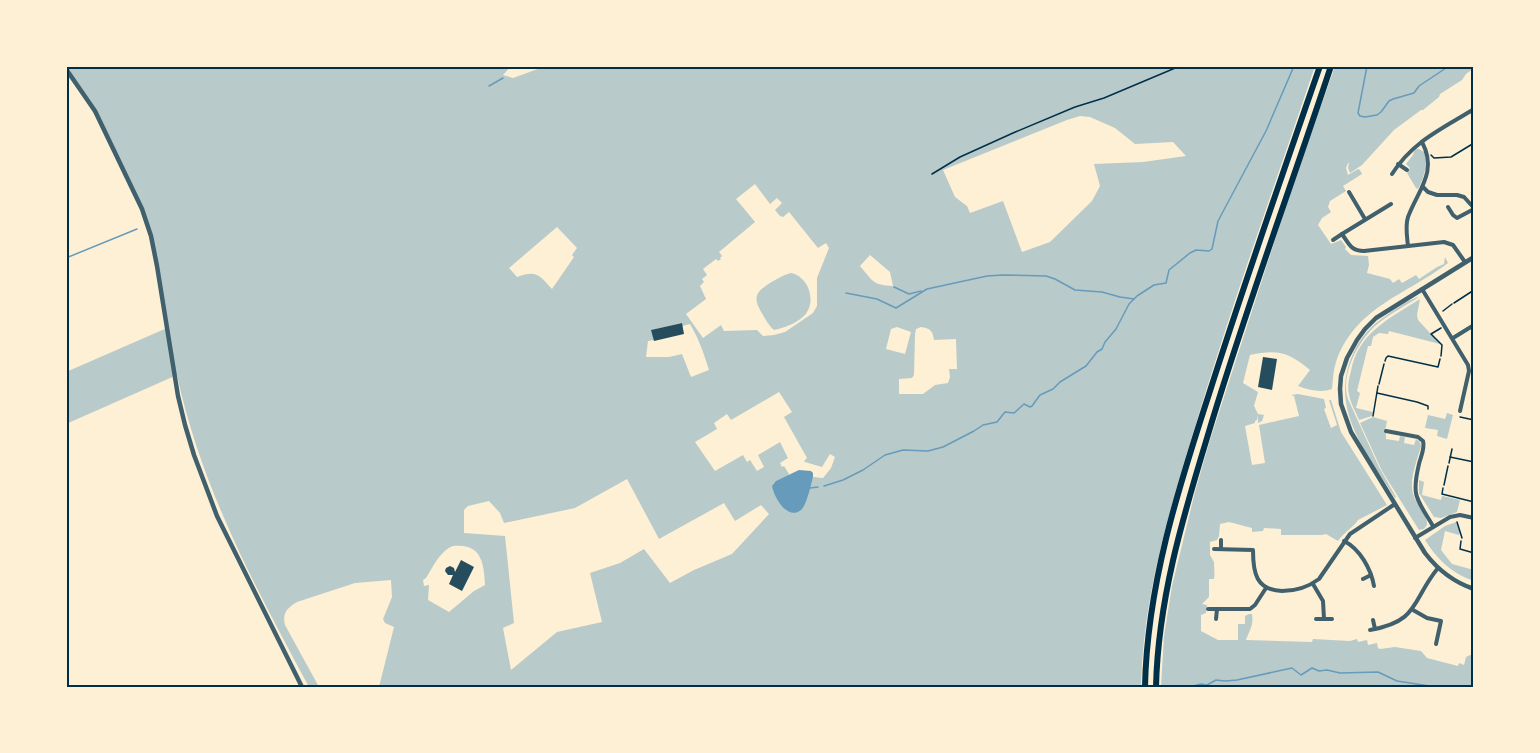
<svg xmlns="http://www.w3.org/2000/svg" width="1540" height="753" font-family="Signika,sans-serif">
	<rect width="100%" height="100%" fill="#fdf0d5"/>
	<!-- green -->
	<g fill="#b9caca" fill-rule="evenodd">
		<path d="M66 66H511L503 75 513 78 546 66H1315C1275 184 1233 301 1197 420 1170 508 1143 595 1141 687H379L394 627 385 623 383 619 392 597 391 580 355 583 297 602C287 608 282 613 285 625L319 687H309C255 587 201 487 177 375L66 424V372L167 328 157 266 142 209 107 134 66 69ZM1080 116 1090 117 1115 128 1135 144 1173 142 1186 156 1143 162 1094 164 1100 186 1092 201 1050 242 1022 252 1003 201 970 213 967 206 955 197 943 170 1067 120ZM755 184 770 204 777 198 782 203 775 210 780 216 783 217 789 212 818 248 826 243 829 248 817 278V306L813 313 785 332 774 335 763 336 757 330 724 331 721 325 703 338 686 314 706 299 700 286 704 282 702 279 707 275 703 269 716 259 718 261 721 259 720 258 722 256 719 252 755 222 736 199ZM557 227 577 248 572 255 574 257 552 289C539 275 537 270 517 277L509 268ZM870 255 890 272 893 286C872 285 873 281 860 266ZM681 323 682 326 690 324C699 339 704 354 709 370L691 377 682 354 669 357H646L648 341 654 340 652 330ZM897 327 911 332 905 354 886 349 891 329ZM921 327C930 328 933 331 934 340L956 339 957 369H949L950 377 948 383 935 385 923 394H899V379L912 378 914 375 915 334 916 329ZM779 392 792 412 784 417 807 458 804 461 805 462 822 467 830 454 835 457 831 468 823 478 813 477C809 491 807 517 787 511L779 502 789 474 784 466 782 467 780 463 788 458 780 442 758 455 764 467 757 471 750 460 747 462 743 455 715 471 695 442 717 429 714 423 727 414 731 420ZM627 479 659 539 724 503 735 521 761 505 769 514 732 554 694 570 670 583 644 549 620 563 590 573 602 622 557 632 511 670 503 628 514 623 505 536 464 533V510L468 506 489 501 500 513 504 523 575 508ZM453 546C481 543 484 562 485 585L474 591 449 612 428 600 429 585 424 586 423 580 426 578C433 567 440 551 453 546Z"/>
		<path d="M1335 66H1474V68L1466 74 1462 80 1440 94 1439 97 1423 110H1421L1394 130 1362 165 1350 173 1348 168 1349 163H1348L1346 168 1348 175 1358 169 1360 170 1362 174 1343 186 1346 191 1330 201 1328 207 1331 212 1322 218 1318 225 1331 244 1341 240 1346 247 1345 249 1351 255 1368 256 1369 265 1367 273 1390 279 1393 283 1399 279 1402 283 1416 275 1419 279 1437 267 1444 264 1445 257 1448 263C1406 295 1355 307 1336 362 1333 371 1333 380 1332 389 1321 393 1309 390 1298 386L1310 370C1289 352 1277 349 1250 355L1243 383 1258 392 1254 406 1258 414 1264 415 1262 421 1258 423V415L1257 420 1255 421V423L1245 426 1252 465 1265 463 1259 425 1299 416 1294 396 1291 395 1298 394 1324 399 1326 408 1324 409 1331 428 1337 425 1329 400H1331L1341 432 1387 505 1358 520C1354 527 1344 532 1338 541L1326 534 1322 535H1281V529L1264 528 1263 531 1252 532V528L1229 522 1220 524 1219 536 1217 540 1210 542V555L1214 562C1214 568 1215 573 1214 579H1209V597L1202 604 1207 605 1206 613 1201 615V631L1218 640H1238V624H1245V616L1249 614H1252C1254 625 1249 631 1246 640L1312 642 1313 639 1350 641 1357 639 1358 642 1367 640 1368 645 1377 643 1378 648 1380 649 1395 647 1421 651 1427 658 1458 666 1459 663 1464 665 1466 657 1470 655 1474 656V687H1161L1164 636 1172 586 1195 492 1210 440 1288 200Z"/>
		<path d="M1417 149H1419L1424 152C1428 164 1424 178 1418 189L1416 188 1407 173 1410 168 1406 164 1413 155 1414 151Z"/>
		<path d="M791 273C807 276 816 298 807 312 802 321 785 328 774 330 769 326 766 320 763 315 753 299 754 293 770 283 777 279 783 275 791 273Z"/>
		<path d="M1419 297C1405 306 1388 315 1375 326 1358 342 1340 375 1348 399L1379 467 1396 497 1395 498C1368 454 1329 410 1352 356 1358 342 1367 329 1380 320 1390 313 1408 299 1419 297Z"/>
		<path d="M1420 299 1417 315 1418 320 1440 344 1389 331 1388 334 1379 333 1373 337 1371 346H1368L1357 391 1360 393 1356 408 1373 412 1372 416 1359 420C1356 412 1350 403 1349 394 1347 387 1349 378 1351 371 1358 333 1390 318 1420 299Z"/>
		<path d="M1447 413 1453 415 1447 439 1437 436 1438 430 1425 428 1428 415 1445 419Z"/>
		<path d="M1373 417 1387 421 1385 432 1386 433V439L1399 441 1400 436 1405 437 1404 443 1414 445 1416 439 1420 442 1421 446C1417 461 1409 479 1413 494 1416 505 1428 514 1427 525L1424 529 1419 530 1382 471 1360 423Z"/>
		<path d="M1419 480 1424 482 1422 495 1441 500 1442 496 1460 500 1457 512 1441 518 1434 517 1419 493Z"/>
		<path d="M1456 522 1460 532 1459 535 1445 531 1441 550 1452 564 1474 570V581C1452 574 1437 559 1425 540L1445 526Z"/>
	</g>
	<!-- water -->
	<path fill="#669bbc" d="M799 470 811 471 813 473V477C811 485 807 505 801 510 787 521 774 497 772 486L776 481Z"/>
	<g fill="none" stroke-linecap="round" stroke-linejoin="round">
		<!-- stream -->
		<g stroke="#669bbc" stroke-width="1.5">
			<path d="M1367 66 1358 113 1360 116 1365 117 1377 115 1381 112 1389 101 1393 99 1414 93 1419 86 1449 66"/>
			<path d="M489 86 503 78"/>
			<path d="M66 258 137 229"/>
			<path d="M894 287 909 294 921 291"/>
			<path d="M846 293 877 299 896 308 927 289 987 276 1003 275 1046 276 1055 279 1075 290 1102 292 1120 297 1134 299"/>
			<path d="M824 486 843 480 863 470 885 455 903 450 928 451 943 447 974 431 983 425 997 422 1005 412 1014 413 1024 404 1030 407 1032 406 1040 395 1053 389 1060 382 1086 366 1097 352 1102 349 1105 342 1116 329 1129 304 1137 296 1154 285 1166 283 1169 270 1190 253 1196 250 1209 251 1212 249 1218 221 1266 131 1294 66"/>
			<path d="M810 488 818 487"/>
			<path d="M1189 687 1201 684 1207 685 1216 680 1225 681 1237 680 1292 668 1301 675 1312 668 1319 671 1327 670 1340 673 1378 672 1397 681 1436 687"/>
		</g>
	</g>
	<!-- building -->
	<g fill="#264d5e">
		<path d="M682 323 684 334 654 341 651 330Z"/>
		<path d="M1263 357 1277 359 1272 390 1258 387Z"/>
		<path d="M461 560 474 567 462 591 449 584 453 575H448L445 571 446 568 450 566 454 568 455 572Z"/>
	</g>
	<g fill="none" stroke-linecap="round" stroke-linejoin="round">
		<!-- path -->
		<g stroke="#003049" stroke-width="1.5">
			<path d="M1431 155 1434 158 1451 157 1474 143"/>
			<path d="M932 174 960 157 1013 133 1075 107 1104 98 1180 66"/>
			<path d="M1454 303 1474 290"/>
			<path d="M1443 311 1452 304"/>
			<path d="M1441 328 1431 334 1442 345 1441 356"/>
			<path d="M1385 361 1386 358 1388 356 1438 367 1440 359"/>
			<path d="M1379 384 1384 364"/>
			<path d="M1377 393 1417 402 1428 406V409"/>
			<path d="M1373 416 1378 386"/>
			<path d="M1460 417 1474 420"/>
			<path d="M1450 457 1474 462"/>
			<path d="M1449 463 1452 449"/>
			<path d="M1444 485 1448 466"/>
			<path d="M1443 488 1442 494 1474 502"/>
			<path d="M1457 522 1462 538"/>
			<path d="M1461 541 1460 549 1474 553"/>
		</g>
		<!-- minor -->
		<g stroke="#3f606c" stroke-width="4">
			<path d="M1398 164 1407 170"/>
			<path d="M1392 174C1413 141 1442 129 1474 109"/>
			<path d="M1423 187 1428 192 1437 195H1457L1464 197 1474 208"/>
			<path d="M1349 192 1365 219"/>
			<path d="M1391 204 1342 234C1349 244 1351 251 1364 251L1444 242 1453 245 1465 262"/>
			<path d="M1448 207 1453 215 1457 218 1474 209"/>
			<path d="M1333 240 1342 234"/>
			<path d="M1408 246C1407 236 1405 226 1408 217 1418 190 1438 172 1422 142"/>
			<path d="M1422 289 1468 365 1469 371 1460 411"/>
			<path d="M1453 338 1474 325"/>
			<path d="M1386 431 1418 437 1423 441C1425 449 1421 456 1419 464 1411 497 1417 499 1433 526"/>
			<path d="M1415 538 1450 517 1460 515 1474 518"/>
			<path d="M1344 541C1360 549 1371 569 1374 586"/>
			<path d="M1214 549 1253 550C1253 573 1256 590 1282 591 1296 591 1307 588 1319 579L1350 534 1395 504"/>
			<path d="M1221 549V540"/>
			<path d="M1363 579 1371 575"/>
			<path d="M1313 584 1323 601 1324 619"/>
			<path d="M1208 609H1250L1255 605 1266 588"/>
			<path d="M1413 610 1427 618 1441 621 1436 644"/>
			<path d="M1216 619 1217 609"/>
			<path d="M1316 619H1332"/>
			<path d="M1373 620 1375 629"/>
			<path d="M1370 630C1420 621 1411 601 1438 568"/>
		</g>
		<!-- tertiary -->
		<g stroke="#3f606c" stroke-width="4.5">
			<path d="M66 69 95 111 142 209 151 236 157 266 178 396 185 425 194 455 217 516 302 687"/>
			<path d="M1474 257 1376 318 1365 329 1357 340 1347 358 1341 376 1340 389 1341 404 1351 432 1425 553C1438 570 1453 582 1474 589"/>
		</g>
		<!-- trunk -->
		<g stroke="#003049" stroke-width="6">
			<path d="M1145 687C1147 586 1178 489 1209 394 1244 284 1282 175 1320 66"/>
			<path d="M1156 687C1158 601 1182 520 1207 438 1244 313 1290 190 1331 66"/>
		</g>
	</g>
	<!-- border -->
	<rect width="1540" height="753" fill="none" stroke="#fdf0d5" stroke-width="135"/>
	<rect x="68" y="68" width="1404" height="618" fill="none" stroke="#003049" stroke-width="2"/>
</svg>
